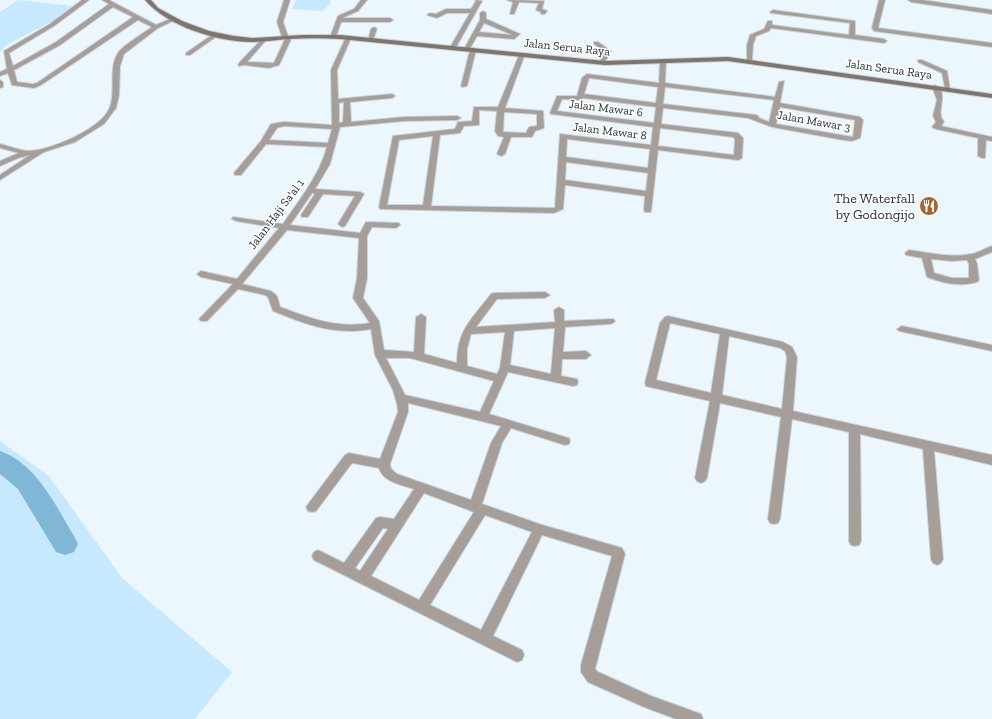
<svg xmlns="http://www.w3.org/2000/svg" width="992" height="719" font-family="'Zilla Slab',serif">
	<rect width="100%" height="100%" fill="#ecf7fd"/>
	<!-- green -->
	<g fill="#c7e9ff">
		<path d="M18 0 73 6 53 21 8 44 0 52V12Z"/>
		<path d="M296 0H329L331 3 323 11 292 9Z"/>
		<path d="M0 441 49 476 122 578 232 672 195 719H0Z"/>
	</g>
	<g fill="none" stroke-linecap="round" stroke-linejoin="round">
		<!-- river -->
		<path fill="#81b7d6" fill-rule="evenodd" d="M0 451C37 464 55 505 74 536L78 544 74 552 65 555 56 552 18 489 0 474Z"/>
		<!-- street casing -->
		<g stroke="#c9d3d9" stroke-width="2">
			<g id="street">
				<path d="M82 0H89L54 26 9 53 13 66 56 42 109 4 102 0H109L156 25 170 19 175 20 158 28 124 54 120 66 119 95 116 108 104 124 75 142 44 152 0 180V175L30 155 18 158 0 166V161L19 153 0 148V144C9 146 21 151 29 151 51 150 102 129 110 107 116 90 108 68 118 53 122 46 144 33 152 27L138 20 41 85 34 88 12 85 8 73 0 76V72L7 69 4 51 50 24ZM113 7 133 17 37 83 33 84 17 82 14 70 60 45Z"/>
				<path d="M284 0H290L283 22 288 36 292 37 279 65 269 68 244 65 239 66 238 65 240 62 263 38 266 40 247 62 274 63 285 39 282 37 277 22Z"/>
				<path d="M361 0H367L358 11 342 18H390L393 20 390 22H341L336 37 331 38 330 37 338 16 354 9Z"/>
				<path d="M475 0 482 1 455 49 450 50 449 49 470 13H447L437 18 427 15 430 13 436 14 446 9H471L476 1Z"/>
				<path d="M507 0 544 1 542 9 547 11 545 14H541V12L536 10 539 3 519 2 514 14H510L513 2Z"/>
				<path d="M879 0H885L878 28 992 43V47L874 31 872 28Z"/>
				<path d="M908 0H922L992 10V14L911 2Z"/>
				<path d="M773 10 855 21V35L884 39 887 41 884 43 771 28 769 31 756 36 753 45 752 60 747 61V45L750 35 764 29 768 21H772V25L849 35 850 23 771 13 770 12Z"/>
				<path d="M483 11 486 13V19L520 34 514 39 477 36 469 50H465L464 49 480 20V13ZM484 23 513 35 479 32Z"/>
				<path d="M374 27 377 29 373 40 368 41 371 29Z"/>
				<path d="M215 33 220 34 190 55H186V53Z"/>
				<path d="M346 37 351 38 337 70 338 99 392 94 395 96 392 98 350 102 351 122 404 117 457 116 461 118 457 120 404 121 340 127 330 164 315 189 360 192 364 194 345 226 342 227 338 224 355 196 323 194 308 217H302L301 215 315 194 312 193 290 225 360 233 366 222 399 223 400 225 396 228 372 227 367 236V278L363 298 379 321 384 350 414 352 416 317 421 314 426 317 424 354 457 363C457 330 472 319 491 294L494 293 545 292 550 295 545 298 497 299 476 327 555 322 554 310 559 307 564 310V321L613 319 615 321 613 323 610 324 565 327 563 352 586 351 591 355 586 359H562L561 376 577 379 578 382 577 385 573 386 508 372 489 414 565 437 569 438 570 441 569 444 565 445 511 428 502 443 482 504 539 524 622 548 625 554 595 669 598 672 651 696 701 714 703 719H676L644 707 588 682 581 672V665L612 556 542 535 493 636 522 650 524 655 522 660 517 662 314 560 312 556 314 552 318 550 344 563 376 518 380 517 394 519 414 489C402 485 383 482 379 468L352 463 316 511 312 512 308 511 306 507 345 455 349 453 380 459 398 412 397 404 393 390 375 355 371 329C336 336 305 324 273 311L268 297 265 295 238 289 207 321H201L199 319 201 317 233 284 201 277 197 274 201 271 237 279 279 228 236 221 232 219 233 217 283 224C300 199 319 176 327 147L266 144 241 175H235L234 173 261 141 271 124 284 122 332 125 331 70ZM344 102 343 122 339 123V103ZM284 126 332 129 328 143 269 140 277 128ZM287 230 359 238 357 278 353 298 370 323C338 329 309 318 280 307L277 296 271 291 242 284ZM555 328 551 374 510 365 514 331ZM505 332 500 368 497 374 467 366V349L471 334ZM386 358H410L494 381 480 412 405 395ZM408 403 501 426 491 443 471 500 397 474 391 469 390 464 408 412ZM424 493 474 512 419 600 371 576ZM485 515 532 532 481 630 430 605ZM383 528 388 529 360 571 355 568Z"/>
				<path d="M594 42H598L611 51 604 64 599 63 605 52 594 44Z"/>
				<path d="M473 48 476 50 467 86 462 87 461 86 470 50Z"/>
				<path d="M520 53 525 54 505 108 543 111 544 128 535 131 532 137H511L505 154 501 156 497 154 504 137 498 136 495 131 497 111 479 110V125L464 126 460 133 440 135 431 206 555 208 560 134 651 145 653 127 551 114 550 113 557 96H577L582 78 587 74 659 83 660 61 663 59 666 61 665 83 775 97 779 82 784 81 780 103 860 117 863 120 860 138 852 141 843 140 772 127 748 118 663 108 661 124 738 133 743 138 742 158 738 160 658 150 651 212H645L644 210 645 196 565 185 563 209 554 213 380 209 379 207 393 136 455 129 458 122 472 121 474 107H498ZM589 78 658 87 656 103 584 94ZM665 87 774 100 769 122 759 118 758 116 756 115 663 104ZM583 98 656 107 654 123 557 111 562 99 580 100ZM780 107 855 120 853 137 776 124ZM504 112 537 114V126L529 127 526 133 503 132ZM660 128 733 137 735 139 734 155 658 146ZM433 136 423 205H387L399 140ZM567 139 650 149 648 168 566 157ZM566 162 648 173 646 191 565 180Z"/>
				<path d="M918 60H922L947 71 950 89 945 88 942 73 918 62Z"/>
				<path d="M0 80 3 82V87L0 88Z"/>
				<path d="M935 85C948 91 939 106 941 116 941 118 943 120 944 122L941 126 992 137V141L986 140 985 158H982L978 156V138L936 129 932 127 936 122 933 116 937 100 932 87Z"/>
				<path d="M992 246V252L975 259 977 264 979 280 977 282C961 287 942 283 927 277L922 258 906 255 905 253 909 250C929 253 951 258 971 254 979 253 985 248 992 246ZM931 259 952 261 967 260 969 264V278H952L934 273Z"/>
				<path d="M668 316 783 342 792 347 797 357 793 411 992 455V465L934 451 943 559 941 563 937 565 933 563 931 559 923 449 860 434 861 541 859 545 855 546 851 545 849 541V432L792 419 780 519 778 523 774 524 770 523 768 519 781 417 720 403 707 478 705 481 701 483 697 481 695 478 710 401 650 387 646 386 645 383 660 323 665 317ZM670 323 720 334 711 393 656 380ZM729 336 780 348 785 351 787 357 782 409 722 395Z"/>
				<path d="M902 326 992 345V351L899 331 897 329Z"/>
			</g>
		</g>
		<!-- secondary casing -->
		<g stroke="#c9d3d9" stroke-width="2">
			<path id="secondary" d="M145 0H151L158 8 182 21 209 31 234 36 252 38 302 35H340L605 61 728 57 992 94V98L728 61 605 65 340 39C323 38 305 38 288 39 276 40 263 42 251 42 218 42 167 26 145 0Z"/>
		</g>
		<!-- street -->
		<use href="#street" fill="#a59e99" fill-rule="evenodd"/>
		<!-- secondary -->
		<use href="#secondary" fill="#7f756d" fill-rule="evenodd"/>
	</g>
	<!-- icons -->
	<defs>
		<g id="restaurant-disc" transform="scale(1)"><circle r="9.5" fill="#a76631" stroke="#fff"/><path d="M-5-6h1v4h1v-4h1v4h1v-4h1v5L-1.5 .5V6h-2V.5L-5-1ZM5-6V6H3V1.5H1.5Q1.5-4 5-6Z" fill="#fff"/></g>
	</defs>
	<g fill-rule="evenodd">
		<use href="#restaurant-disc" x="929" y="206"/>
	</g>
	<g text-anchor="middle" stroke-width="3" stroke-linejoin="round" paint-order="stroke">
		<!-- far-street labels -->
		<g font-size="12" fill="#282f33" stroke="#fff">
			<text transform="translate(567 47) rotate(6)" y="4">Jalan Serua Raya</text>
			<text transform="translate(889 69) rotate(8)" y="4">Jalan Serua Raya</text>
			<text transform="translate(606 108) rotate(7)" y="4">Jalan Mawar 6</text>
			<text transform="translate(814 121) rotate(10)" y="4">Jalan Mawar 3</text>
			<text transform="translate(610 131) rotate(7)" y="4">Jalan Mawar 8</text>
			<text transform="translate(276 214) rotate(-53)" y="4">Jalan Haji Sa'al 1</text>
		</g>
		<!-- poi labels -->
		<g font-size="14" fill="#282f33" stroke="#fff" text-anchor="end">
			<text x="915" y="203">The Waterfall<tspan x="915" dy="16">by Godongijo</tspan></text>
		</g>
	</g>
</svg>
